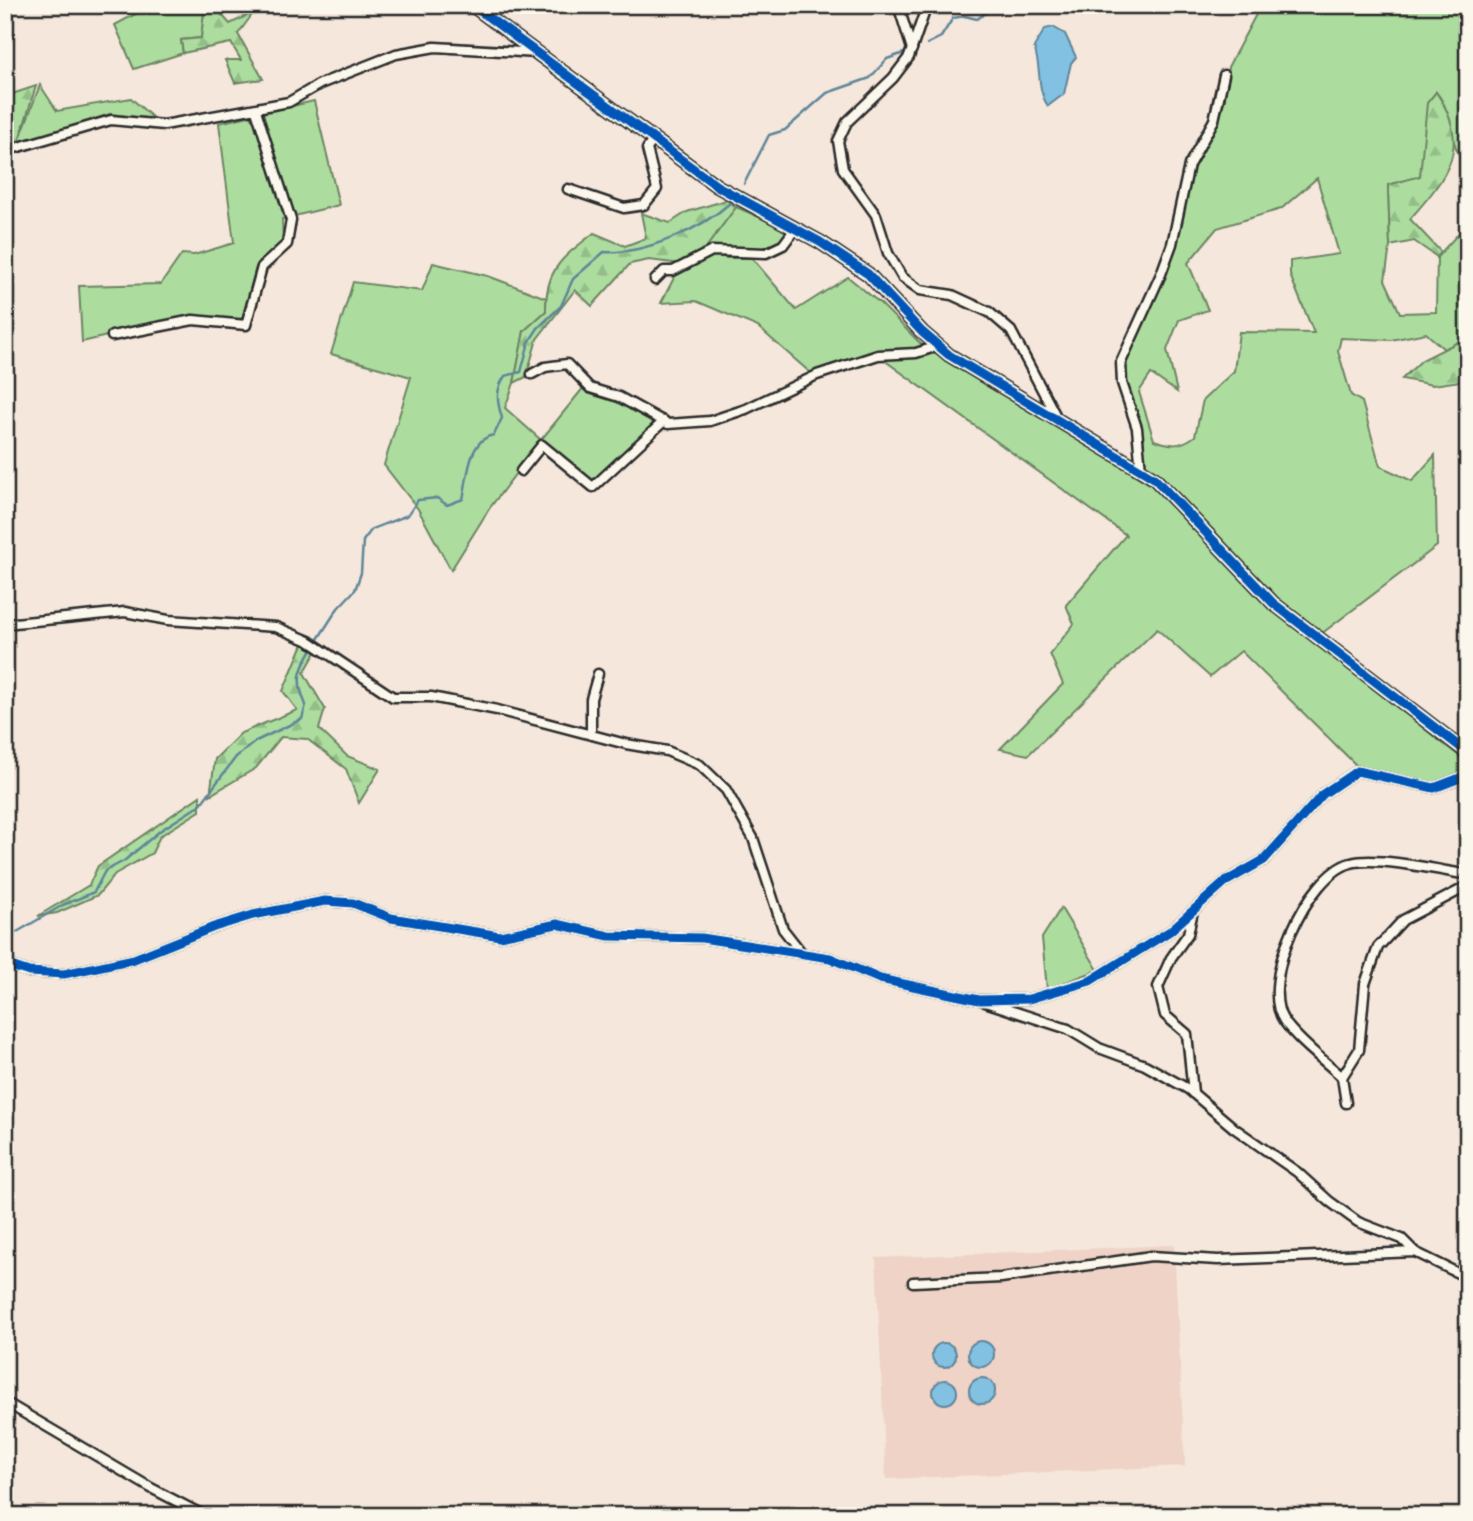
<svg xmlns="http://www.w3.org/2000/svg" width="1473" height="1521" font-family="Sriracha,sans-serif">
	<defs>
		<pattern id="forest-firs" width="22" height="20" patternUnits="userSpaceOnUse" patternTransform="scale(1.75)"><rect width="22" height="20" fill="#acdd9e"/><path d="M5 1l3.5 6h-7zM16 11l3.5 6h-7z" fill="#94be88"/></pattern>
	</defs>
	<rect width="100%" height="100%" fill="#f5e7db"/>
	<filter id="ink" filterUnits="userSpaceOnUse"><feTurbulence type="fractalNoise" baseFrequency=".0143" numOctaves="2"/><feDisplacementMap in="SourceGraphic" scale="14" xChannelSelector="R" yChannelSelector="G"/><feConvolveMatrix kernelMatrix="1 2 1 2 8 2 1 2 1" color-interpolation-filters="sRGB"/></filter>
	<g filter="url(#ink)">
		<!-- built -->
		<path fill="#eed3c6" d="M1174 1245 1185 1466 886 1479 876 1258Z"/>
		<!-- grass -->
		<g fill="#acdd9e" stroke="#6c8464" stroke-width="2" fill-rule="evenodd">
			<path d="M152 5H205L201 38 181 40 183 53 134 69 115 25Z"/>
			<path d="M1261 5H1468V167C1445 142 1457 118 1436 92L1420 176 1388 185 1390 246 1385 280 1400 313 1436 312 1437 257 1468 223V365L1460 342 1444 349 1426 333 1391 340 1341 338 1338 351 1351 395 1362 402 1380 466 1412 481 1435 455 1437 546 1321 634 1283 604 1142 463 1125 383V363L1158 287 1191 167 1225 100 1228 67ZM1317 178 1339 254 1290 261V275L1314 333 1239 332 1234 371 1203 400 1195 436C1180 447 1172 446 1154 440L1139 392 1151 374 1177 392 1167 350 1179 320 1208 310 1188 263 1217 228 1281 209Z"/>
			<path d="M40 85 57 111 131 98 154 119 110 114 18 144Z"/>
			<path d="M314 101 339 205 282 219 283 242 256 267 242 319 191 316 82 342 79 286 161 284 182 254 194 255 234 243 219 123Z"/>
			<path d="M736 207 789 230C771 259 733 252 702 253Z"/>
			<path d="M711 254 726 258H752L796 310 848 277 881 304 923 346 914 350 876 351 813 375 758 327 696 301 661 303 678 270Z"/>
			<path d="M433 263 488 276 546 298V311L524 331 514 383 505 408 541 440 584 387 617 399 660 422 593 484 541 440 489 509 451 570 418 509 384 465 411 377 331 354 353 282 422 291Z"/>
			<path d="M936 350 1151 485 1272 609 1468 763V769L1432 783 1356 765 1241 651 1210 677 1157 629 1028 755 1000 749 1063 684 1050 654 1074 624 1066 605 1126 535 884 360Z"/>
			<path d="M1061 908 1098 970 1047 989 1042 938Z"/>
		</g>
		<!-- forest -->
		<g fill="url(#forest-firs)" stroke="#6c8464" stroke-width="2">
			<path d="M205 5H213L230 24 254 12 238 34 263 79 235 83 225 60H241L231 43 183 53 181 40 201 38Z"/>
			<path d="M36 86 18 144 5 106 6 96Z"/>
			<path d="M1436 92C1473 146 1447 177 1410 219L1441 252 1437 257 1414 241 1390 246 1388 185 1420 176 1427 103Z"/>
			<path d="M726 200 736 207 702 253 681 264 649 260 630 264 592 306 575 290 537 339 526 377 514 383 524 331 546 311C545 269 563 257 594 233L625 246 646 238 641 213 670 223 687 212Z"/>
			<path d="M1460 341 1468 365V380L1433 385 1402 379 1422 360Z"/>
			<path d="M303 644 316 652 304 673 325 709 319 729 347 756 380 769 359 803 346 769 307 739 281 737 256 768 210 795 215 759 241 733 297 710 283 691Z"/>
			<path d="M200 796V811L160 836 152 853 115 874 98 895 57 913 38 916 89 885 98 866Z"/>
		</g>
		<!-- water -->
		<g fill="#82c1e2" stroke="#5f8599" stroke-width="2">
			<path d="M1053 27 1065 34 1076 57 1071 63 1064 94 1048 106C1036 89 1042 69 1034 47L1045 29Z"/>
			<circle cx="981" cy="1354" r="13"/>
			<circle cx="944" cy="1355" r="12"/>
			<circle cx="982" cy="1391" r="13"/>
			<circle cx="945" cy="1392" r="12"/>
		</g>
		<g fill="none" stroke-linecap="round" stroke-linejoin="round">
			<!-- stream -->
			<g stroke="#5f8599" stroke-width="2.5">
				<path d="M927 44 941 37 953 18 965 16 977 19 997 5"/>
				<path d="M744 184 769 135 785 130 827 93 870 78 887 59 904 53"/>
				<path d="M318 639 338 608 355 590 361 573 363 541 372 529 408 515 418 500 437 498 447 505 463 499C468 478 468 439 494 435L502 418C497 402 495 390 505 376L521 372 529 342 538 328 561 306 573 279 604 252C645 254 700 230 730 203"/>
				<path d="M5 939 63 905 94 892 105 871 124 861 161 830 200 805 236 757 256 741 302 719 306 705C295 680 299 671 312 649"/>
			</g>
			<!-- street casing -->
			<g stroke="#2b2b2b" stroke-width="13">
				<g id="street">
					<path d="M898 5 912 49"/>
					<path d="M927 5 909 57 893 78 847 122 838 141 843 169 876 215 888 253 902 277 920 290 952 295 989 312 1011 331 1058 420"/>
					<path d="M5 151 111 120 164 125 289 102 320 84 396 54 435 47 537 53"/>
					<path d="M568 189 624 208 644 205 657 189 647 149 653 140"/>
					<path d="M655 280 664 271H673L712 251 766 253 783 245 795 229"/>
					<path d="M112 336 193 320 246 325 262 267 287 244 291 220 256 110"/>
					<path d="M532 374 545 367 567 364 590 388 619 397 668 424 710 421 746 409 817 375 878 355 916 353 938 346"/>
					<path d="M1141 470 1137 428 1122 383 1121 362 1161 274 1172 244 1189 165 1214 120 1224 75"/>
					<path d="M521 471 542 445 593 487 664 421"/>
					<path d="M5 624 125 612 168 620 276 627 309 641 393 697H431L497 710 626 744 667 751 700 765 726 790 753 838 783 929 801 952"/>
					<path d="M591 735V699L598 674"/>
					<path d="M5 964 29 972 64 974 134 959 214 927 253 915 325 901 353 903 391 918 500 936 557 924 609 936 702 938 830 958 880 979 979 1000 1029 999 1090 981 1170 931 1225 882 1264 860 1323 794 1357 771 1434 788 1468 775"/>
					<path d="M985 1002 1068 1029 1099 1048 1145 1065 1188 1089 1234 1128 1297 1172 1329 1201 1358 1222 1402 1239 1415 1252"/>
					<path d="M1342 1077C1324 1060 1299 1042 1284 1021 1258 983 1308 874 1351 863 1376 856 1440 870 1468 875"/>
					<path d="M1193 1093 1187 1034 1165 1015 1158 987 1171 958 1188 934 1193 911"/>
					<path d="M1346 1103 1342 1077 1359 1050 1365 984 1378 947 1403 920 1468 886"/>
					<path d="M913 1282 1001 1278 1151 1256 1218 1260 1415 1252 1468 1278"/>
					<path d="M5 1402 151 1488 205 1516"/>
				</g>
			</g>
			<!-- secondary casing -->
			<g stroke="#2b2b2b" stroke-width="16">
				<path id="secondary" d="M472 5 717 186 820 242 868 274 922 332 949 355 1154 478 1273 603 1468 753"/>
			</g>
			<!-- street -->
			<use href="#street" stroke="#fbf7ec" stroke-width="8"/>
			<!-- secondary -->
			<use href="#secondary" stroke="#fbf7ec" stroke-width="10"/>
			<!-- cycleway casing -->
			<g stroke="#fbf7ec" stroke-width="13">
				<g id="cycleway">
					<path d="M472 5 717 186 820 242 868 274 922 332 949 355 1154 478 1273 603 1468 753"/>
					<path d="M5 964 29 972 64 974 134 959 214 927 253 915 325 901 353 903 391 918 500 936 557 924 609 936 702 938 830 958 880 979 979 1000 1029 999 1090 981 1170 931 1225 882 1264 860 1323 794 1357 771 1434 788 1468 775"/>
				</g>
			</g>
			<!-- cycleway -->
			<use href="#cycleway" stroke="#0057b8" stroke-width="9"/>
		</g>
	</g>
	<!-- margin -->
	<rect width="1473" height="1521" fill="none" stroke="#fbf7ec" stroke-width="28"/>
	<rect x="14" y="14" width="1445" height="1493" fill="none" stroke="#2b2b2b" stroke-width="2.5" filter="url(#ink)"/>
</svg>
